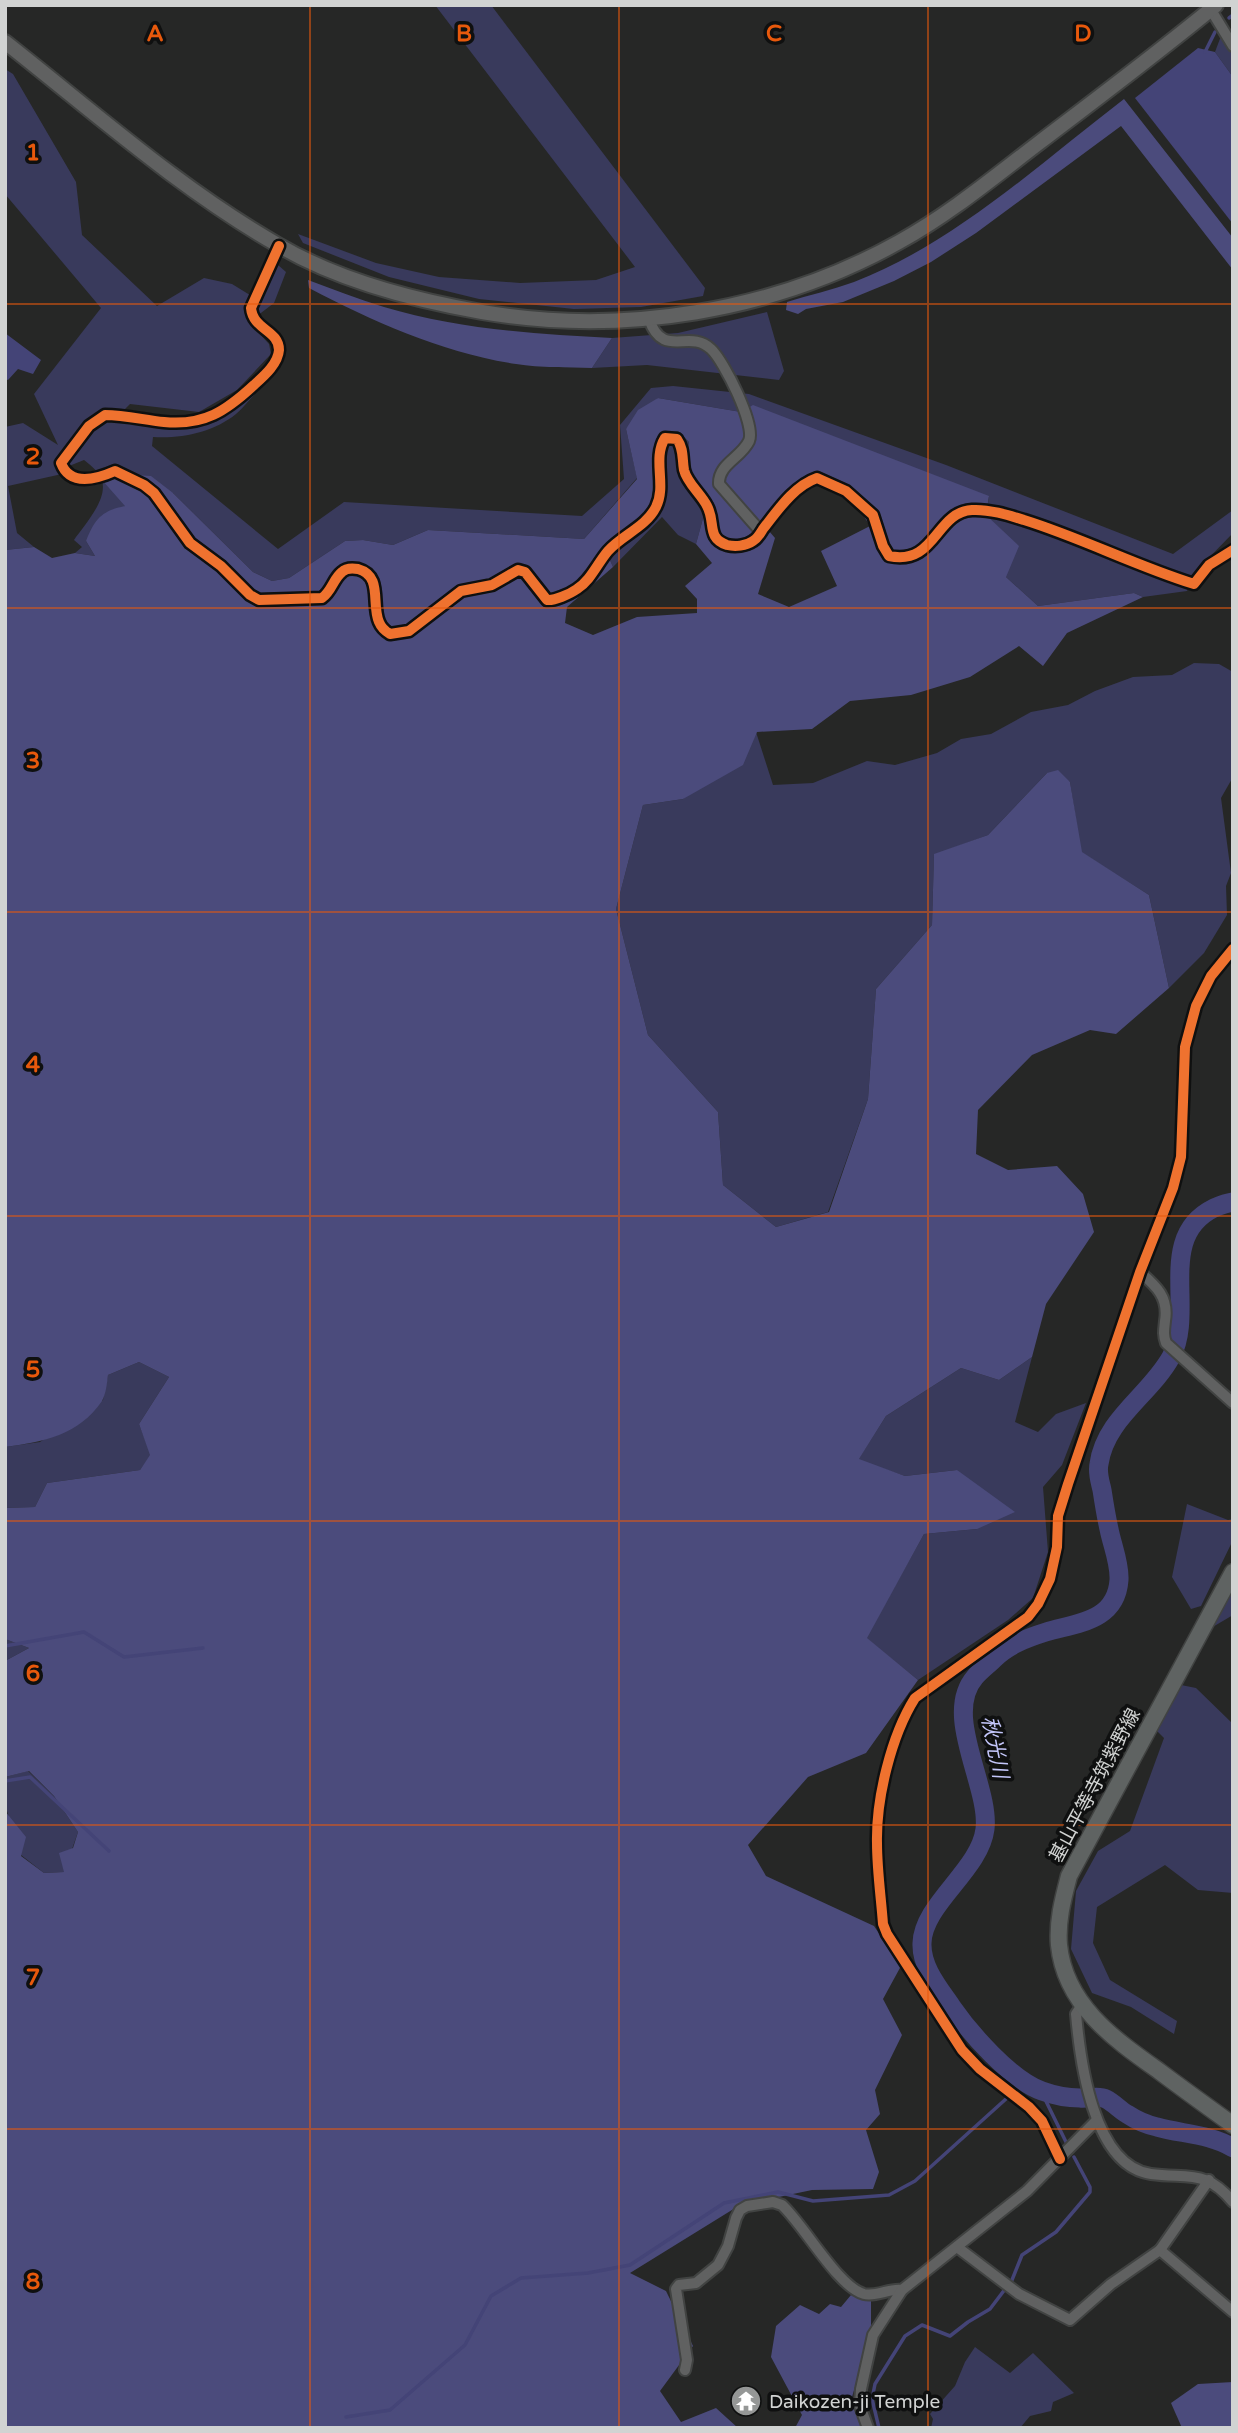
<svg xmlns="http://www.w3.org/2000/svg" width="1238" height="2433" font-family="'Varela Round','Noto Sans JP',sans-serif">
	<rect width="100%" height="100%" fill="#262726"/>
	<!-- green -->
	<g fill="#393a5c">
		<path d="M435 5H491L705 288 703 296 641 307 574 309 479 299 389 277 303 243 298 234 376 263 439 277 520 283 596 280 635 267Z"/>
		<path d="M1221 36 1233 55V77L1215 52Z"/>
		<path d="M5 69 13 74 76 182 82 235 157 306 204 278 232 284 258 300 278 265 286 272 274 303 249 322 269 344 271 354 237 390 199 412 130 404 113 421 170 428 219 419 255 394C249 400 243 408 236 414 214 432 181 439 153 437L152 446 278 549 344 502 582 516 624 479 620 425 651 388 673 386 749 394 946 465 1173 554 1233 510V533L1196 571 1187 591 1143 597 1134 593 1038 606 1006 577 986 515 989 497 741 412 658 398 626 429 637 478 584 539 428 530 393 545 363 540 345 541 289 578 272 581 253 572 173 493 125 506 86 541 95 556 75 553 82 547 74 540C84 525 112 496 100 476 96 469 89 464 84 460L69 466 62 474 8 486 17 533 34 547 5 550V427L23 423 58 445 34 394 101 308 5 194Z"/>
		<path d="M767 312 784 371 779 380 647 365 592 368 612 338 678 333Z"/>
		<path d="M678 431 689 442 687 468 708 500 696 544 678 535 662 517 613 567 606 551 657 489 653 447 658 435Z"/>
		<path d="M1194 663 1219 664 1233 672V777L1221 798 1231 873 1226 886 1227 915 1204 953 1169 988 1149 895 1081 852 1070 782 1047 773 988 835 934 855 932 925 876 989 868 1099 828 1212 776 1227 723 1185 718 1112 648 1035 616 909 643 805 683 799 756 732 773 785 813 783 867 761 895 765 937 753 961 739 991 734 1031 712 1068 705 1095 691 1133 677 1172 675Z"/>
		<path d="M1032 1357 1015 1422 1038 1432 1056 1414 1086 1403 1062 1465 1043 1487 1048 1552 1033 1598 1008 1620 918 1680 866 1638 924 1534 977 1529 957 1470 905 1476 858 1460 886 1416 961 1368 999 1380Z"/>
		<path d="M139 1362 169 1377 139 1424 151 1455 140 1470 47 1483 35 1507 5 1508V1447L40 1442 103 1400 108 1375Z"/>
		<path d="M1187 1504 1228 1520 1233 1519V1540L1201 1606 1191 1609 1172 1577Z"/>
		<path d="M1233 1591V1615L1211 1628Z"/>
		<path d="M5 1639 29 1648 5 1661Z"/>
		<path d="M1181 1685 1196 1688 1233 1724V1893L1198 1890 1165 1865 1097 1907 1093 1943 1110 1980 1177 2021 1174 2034 1131 2007 1092 1993 1071 1949 1076 1891 1098 1851 1130 1831 1164 1738 1156 1730Z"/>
		<path d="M28 1771 54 1796 78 1832 64 1872 44 1873 21 1855 7 1811H5V1777Z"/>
		<path d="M975 2347 1010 2373 1033 2353 1074 2393 1053 2402 1051 2411 1030 2416 1020 2428H931L933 2419 930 2414 955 2386 965 2362Z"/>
	</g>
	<!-- forest -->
	<g fill="#4b4b7c" fill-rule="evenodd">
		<path d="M1124 99 1233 238V270L1121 126 976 233 931 262 894 281 843 302 806 309 798 314 786 310 787 302C809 295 832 290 854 282 955 243 1039 164 1124 99Z"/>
		<path d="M308 280C333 289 358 299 384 307 457 329 535 334 612 338L592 368C567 367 541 368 516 364 443 353 374 322 309 288Z"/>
		<path d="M658 398 741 412 753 405 989 496 986 515 1019 546 1006 577 1038 606 1134 593 1143 597 1067 633 1043 666 1019 646 970 677 911 695 850 701 812 729 757 732 743 765 683 799 643 805 616 909 648 1035 718 1112 723 1185 776 1227 829 1212 868 1099 876 989 932 925 934 854 988 835 1047 773 1058 770 1070 782 1082 852 1149 895 1169 988 1116 1034 1090 1030 1032 1055 978 1110 976 1154 1008 1170 1057 1166 1083 1194 1094 1232 1046 1304 1032 1357 999 1380 961 1368 886 1416 859 1459 905 1476 957 1470 1015 1512 977 1529 924 1534 867 1638 918 1680 866 1753 808 1777 748 1845 766 1876 874 1926 901 1966 883 1999 902 2035 875 2090 880 2114 866 2130 879 2172 873 2189 812 2190 740 2205 630 2273 666 2291 693 2346 660 2391 681 2422 716 2408 738 2428H5V1811L26 1837 21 1856 44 1873 64 1872 59 1853 73 1848 78 1832 54 1796 29 1771 5 1777V1661L29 1648 5 1639V1508L35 1507 47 1483 140 1470 150 1455 139 1424 169 1377 139 1362 108 1375C107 1383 106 1394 102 1401 79 1435 43 1442 5 1447V550L34 547 52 558 75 553 95 556 86 541C95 519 101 511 125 506L102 480 117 474 151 476 173 493 253 572 272 581 289 578 345 541 363 540 393 545 428 530 584 539 637 479 626 429 638 410ZM678 431 689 442 687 468 708 500 696 544 712 563 685 586 697 599V613L637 617 593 635 565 623 567 607 613 567 606 551C623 535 656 510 657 485 657 467 651 453 658 435ZM816 474 847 489 870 526 821 551 837 586 789 607 758 594 775 538 763 524 801 478Z"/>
		<path d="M851 2295 871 2300V2333L852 2397 862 2428H795L802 2415 771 2357 776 2326 800 2305 819 2314 830 2304 841 2307Z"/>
		<path d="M1233 2382V2428H1182L1171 2403 1198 2384Z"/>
	</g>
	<!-- water -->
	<g fill="#447">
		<path d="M1198 48 1215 52 1233 77V224L1135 98Z"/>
		<path d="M5 333 41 360 33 374 18 369 8 380 5 379Z"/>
	</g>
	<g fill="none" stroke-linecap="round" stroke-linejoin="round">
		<!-- stream -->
		<g stroke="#447" stroke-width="3.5">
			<path d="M1229 18 1233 15"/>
			<path d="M1205 52 1215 32"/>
			<path d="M5 1646 84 1632 124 1657 203 1648"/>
			<path d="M5 1781 30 1777 109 1851"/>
			<path d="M1016 2086 1022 2079"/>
			<path d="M1041 2091 1067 2144"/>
			<path d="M346 2417 390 2410 465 2345 491 2296 521 2278 588 2273 630 2265 724 2203 778 2192 813 2201 889 2195 915 2181 1007 2098"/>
			<path d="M879 2428 872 2399 875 2384 905 2336 922 2325 950 2336 968 2322 990 2309 1012 2280 1022 2255 1056 2232 1090 2192V2187L1074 2157"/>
		</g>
		<!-- river -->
		<path stroke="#447" stroke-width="19" d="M1233 1202C1226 1203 1221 1205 1214 1208 1155 1237 1196 1311 1171 1357 1150 1395 1105 1419 1099 1464 1097 1473 1100 1481 1102 1490 1104 1503 1106 1516 1109 1529 1112 1545 1120 1563 1119 1580 1116 1622 1076 1623 1046 1632 1027 1638 1008 1645 994 1659 988 1665 980 1671 975 1677 942 1715 990 1786 985 1829 980 1870 923 1904 922 1943 921 1967 939 1988 952 2007 970 2033 1011 2080 1042 2091 1053 2095 1069 2098 1080 2098 1089 2099 1098 2095 1106 2099 1114 2103 1120 2110 1127 2114 1136 2120 1148 2125 1157 2127 1182 2134 1210 2134 1233 2148"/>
		<!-- minor casing -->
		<g stroke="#414342" stroke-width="14">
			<g id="minor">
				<path d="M1208 5 1233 46"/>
				<path d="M279 246 251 308C253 330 279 330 279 350 278 364 264 376 254 385 226 411 204 426 164 422 144 420 125 415 105 415L89 426 61 463C70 487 97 479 115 471L144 485 154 493 190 543 221 566 250 595 259 600 322 598C332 591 333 579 342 572 346 568 352 568 358 569 383 576 371 604 379 622 381 627 385 631 390 634L409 631 461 591 492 585 518 570 525 572 547 600C554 601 570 594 577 589 591 580 597 564 608 551 622 535 646 527 656 507 667 485 652 459 665 438L677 439C684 449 682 459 684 470 687 483 701 494 707 506 716 522 706 538 727 545 735 547 746 546 753 541 758 538 760 534 763 529 778 510 794 486 817 478L846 491 873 515 883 546 889 556C936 566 935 512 972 510 989 509 1008 515 1024 520 1082 538 1136 566 1194 584L1209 565 1233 550"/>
				<path d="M649 319C663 360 689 328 711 349 724 361 756 425 749 441 741 458 718 464 719 484L761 532"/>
				<path d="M1140 1272C1156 1286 1169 1297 1165 1321 1164 1330 1163 1335 1166 1343L1233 1403"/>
				<path d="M1082 2005 1076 2014C1080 2060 1093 2166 1151 2174 1188 2179 1206 2169 1233 2202"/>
				<path d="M1060 2159 1042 2121 1029 2107 980 2069 962 2050 887 1934 883 1924C881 1897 877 1870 877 1843 876 1799 891 1736 915 1698L1028 1617 1038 1604 1050 1579 1057 1547 1058 1516 1068 1484 1140 1272 1173 1188 1181 1157 1185 1047 1196 1006 1211 976 1233 949"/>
				<path d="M957 2247 1019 2294 1070 2320 1111 2284 1160 2250 1233 2312"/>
				<path d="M1160 2250 1209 2180"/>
				<path d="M685 2370 687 2360 676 2289 679 2285 696 2283 718 2265 728 2246 736 2218 740 2210 747 2206 773 2202 782 2205C804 2225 838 2287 864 2294 877 2297 889 2288 902 2290"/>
				<path d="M868 2428 860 2406 861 2389 873 2335 902 2290 1027 2191 1097 2120"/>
			</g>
		</g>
		<!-- tertiary casing -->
		<g stroke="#414342" stroke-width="18">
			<path id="tertiary" d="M5 42C94 112 180 189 278 245 339 281 413 300 482 312 622 336 774 312 899 242 950 214 994 177 1040 142 1099 97 1159 52 1216 5"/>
		</g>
		<!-- secondary casing -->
		<g stroke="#414342" stroke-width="19">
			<path id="secondary" d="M1233 1572 1069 1876C1063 1899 1057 1921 1059 1945 1065 2005 1114 2039 1159 2071 1183 2089 1208 2107 1233 2125"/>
		</g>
		<!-- minor -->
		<use href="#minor" stroke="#606161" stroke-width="10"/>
		<!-- tertiary -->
		<use href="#tertiary" stroke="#606161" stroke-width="14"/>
		<!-- secondary -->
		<use href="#secondary" stroke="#5f6362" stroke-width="16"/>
		<!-- cycleway casing -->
		<g stroke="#0f1010" stroke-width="15">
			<g id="cycleway">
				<path d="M279 246 251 308C253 330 279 330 279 350 278 364 264 376 254 385 226 411 204 426 164 422 144 420 125 415 105 415L89 426 61 463C70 487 97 479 115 471L144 485 154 493 190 543 221 566 250 595 259 600 322 598C332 591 333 579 342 572 346 568 352 568 358 569 383 576 371 604 379 622 381 627 385 631 390 634L409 631 461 591 492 585 518 570 525 572 547 600C554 601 570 594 577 589 591 580 597 564 608 551 622 535 646 527 656 507 667 485 652 459 665 438L677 439C684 449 682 459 684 470 687 483 701 494 707 506 716 522 706 538 727 545 735 547 746 546 753 541 758 538 760 534 763 529 778 510 794 486 817 478L846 491 873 515 883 546 889 556C936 566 935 512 972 510 989 509 1008 515 1024 520 1082 538 1136 566 1194 584L1209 565 1233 550"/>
				<path d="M1060 2159 1042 2121 1029 2107 980 2069 962 2050 887 1934 883 1924C881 1897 877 1870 877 1843 876 1799 891 1736 915 1698L1028 1617 1038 1604 1050 1579 1057 1547 1058 1516 1068 1484 1140 1272 1173 1188 1181 1157 1185 1047 1196 1006 1211 976 1233 949"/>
			</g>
		</g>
		<!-- cycleway -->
		<use href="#cycleway" stroke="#ef722f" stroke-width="10"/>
	</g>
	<!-- grid -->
	<path fill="none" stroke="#e8590c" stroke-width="2" stroke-opacity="0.55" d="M310 5V2428M619 5V2428M928 5V2428M5 304H1233M5 608H1233M5 912H1233M5 1216H1233M5 1521H1233M5 1825H1233M5 2129H1233"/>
	<!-- icons -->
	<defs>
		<g id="temple-disc" transform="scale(1.575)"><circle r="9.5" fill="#959796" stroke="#0f1010"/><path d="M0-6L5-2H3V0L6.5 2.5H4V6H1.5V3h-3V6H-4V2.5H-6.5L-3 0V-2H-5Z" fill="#fff"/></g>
	</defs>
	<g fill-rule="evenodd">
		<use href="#temple-disc" x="746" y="2401"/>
	</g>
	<g text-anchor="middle" stroke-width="7" stroke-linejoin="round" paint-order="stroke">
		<!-- street labels -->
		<g font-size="19" fill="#d1d3d2" stroke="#0f1010">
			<text transform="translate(1094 1785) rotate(-62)" y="7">基山平等寺筑紫野線</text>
		</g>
		<!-- poi labels -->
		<g font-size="19" fill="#d1d3d2" stroke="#0f1010" text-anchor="start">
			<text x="769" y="2408">Daikozen-ji Temple</text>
		</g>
		<!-- water labels -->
		<g font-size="21" font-style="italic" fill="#c3c6fa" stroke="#0f1010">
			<text transform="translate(995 1747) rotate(79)" y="7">秋光川</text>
		</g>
	</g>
	<g font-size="23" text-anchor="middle" font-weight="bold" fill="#e8590c" stroke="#0f1010" stroke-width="7" stroke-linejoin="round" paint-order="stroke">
		<text x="155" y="41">A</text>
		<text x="464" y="41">B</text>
		<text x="774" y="41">C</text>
		<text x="1083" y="41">D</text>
		<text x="33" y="160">1</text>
		<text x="33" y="464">2</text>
		<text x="33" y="768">3</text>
		<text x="33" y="1072">4</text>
		<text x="33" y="1377">5</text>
		<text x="33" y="1681">6</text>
		<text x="33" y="1985">7</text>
		<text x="33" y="2289">8</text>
	</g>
	<!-- border -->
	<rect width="1238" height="2433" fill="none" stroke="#d1d3d2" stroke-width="14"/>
</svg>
